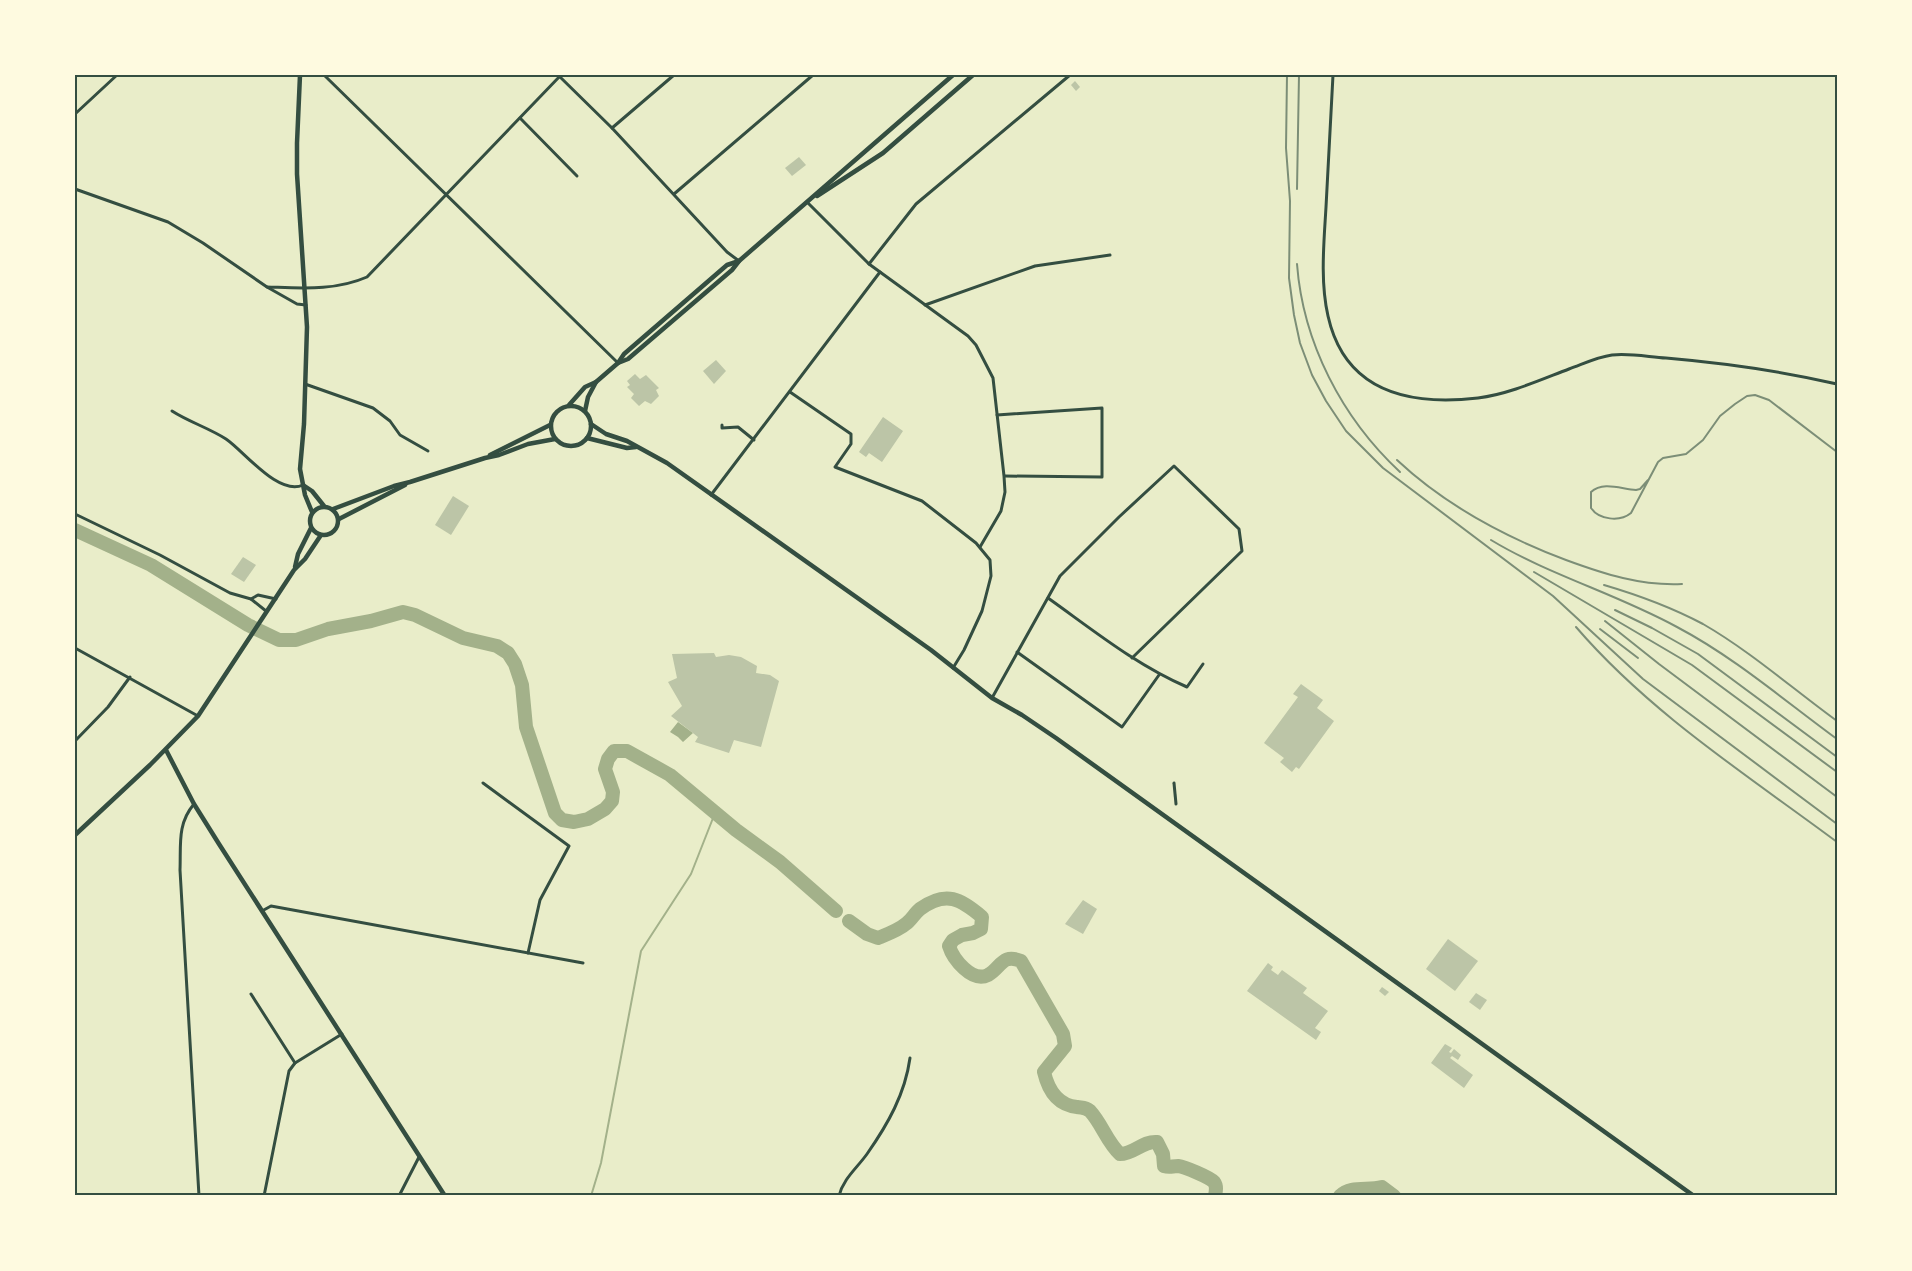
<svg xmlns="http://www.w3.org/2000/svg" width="1912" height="1271" font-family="'Archivo Narrow',sans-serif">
	<rect width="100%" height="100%" fill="#e9edc9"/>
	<!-- water -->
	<path fill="#a3b18a" d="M678 722 693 733 683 742 678 737 670 732Z"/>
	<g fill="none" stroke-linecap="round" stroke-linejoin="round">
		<!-- stream -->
		<path stroke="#a3b18a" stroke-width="2" d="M591 1196 601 1163 641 951 691 874 715 813"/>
		<!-- river -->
		<g stroke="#a3b18a" stroke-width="14">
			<path d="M75 530 151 565 248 625 279 640H296L328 629 371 621 403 612 415 615 463 638 497 646 508 653 515 664 522 685 526 727 555 813 562 820 574 822 588 819 605 809 612 801 613 792 605 769 608 759 614 751H627L670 775 736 830 780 862 836 911"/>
			<path d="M849 921 867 934 878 938C888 934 899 930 907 923 912 919 915 913 920 909 946 890 961 899 982 917L981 929 973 933 962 935 953 940 949 946C953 959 972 983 988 975 1001 968 1002 953 1021 961L1063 1034 1065 1046 1044 1072C1048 1089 1057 1105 1077 1107 1083 1108 1085 1107 1090 1111 1102 1124 1107 1142 1120 1154 1134 1154 1142 1141 1157 1142L1163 1154 1164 1166C1170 1168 1172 1166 1178 1166 1185 1167 1209 1177 1214 1182 1217 1186 1216 1191 1215 1196"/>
			<path d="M1340 1196C1351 1185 1368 1191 1382 1187L1394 1196"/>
		</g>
	</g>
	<!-- building -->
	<g fill="#bcc5a7">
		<path d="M1075 81 1080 87 1076 91 1071 85Z"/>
		<path d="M799 157 806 165 792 176 785 168Z"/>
		<path d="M716 360 726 371 714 384 703 371Z"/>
		<path d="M635 374 640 379 646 375 659 388 656 390 659 396 651 404 645 401 639 406 631 398 634 394 627 387 630 385 627 381Z"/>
		<path d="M883 417 903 431 882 462 869 453 866 457 859 452Z"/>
		<path d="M453 496 469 506 451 535 435 525Z"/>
		<path d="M243 557 256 565 244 582 231 574Z"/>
		<path d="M714 653 716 657 729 655 741 657 757 666 756 673 770 675 779 681 761 747 734 740 729 753 695 742 698 737 671 716 682 706 668 682 677 678 672 654Z"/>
		<path d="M1301 684 1323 700 1317 708 1334 721 1299 769 1296 767 1292 772 1280 762 1284 758 1264 743 1298 697 1293 694Z"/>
		<path d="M1083 900 1097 909 1083 934 1065 924Z"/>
		<path d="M1448 939 1478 961 1455 991 1426 969Z"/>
		<path d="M1268 963 1273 967 1271 970 1278 975 1282 970 1307 988 1303 993 1328 1011 1315 1028 1321 1032 1316 1040 1247 991Z"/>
		<path d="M1382 987 1389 992 1385 996 1379 991Z"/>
		<path d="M1476 993 1487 1000 1480 1010 1469 1002Z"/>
		<path d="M1445 1044 1452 1048 1449 1052 1451 1053 1454 1049 1461 1055 1458 1060 1452 1056 1450 1058 1473 1075 1464 1088 1431 1063Z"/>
	</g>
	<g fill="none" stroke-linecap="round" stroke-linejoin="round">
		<!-- minor -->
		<g stroke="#344e41" stroke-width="3">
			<path d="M324 75 618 363"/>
			<path d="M558 75 612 128 727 252 739 261"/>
			<path d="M1333 75C1331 119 1328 163 1326 207 1324 242 1320 281 1328 316 1345 392 1409 406 1478 398 1509 394 1540 380 1569 369 1583 364 1597 357 1612 355 1630 353 1649 357 1666 358 1724 363 1781 371 1837 384"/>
			<path d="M75 114 117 75"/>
			<path d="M520 118 577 176"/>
			<path d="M612 128 674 75"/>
			<path d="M75 189 168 222 203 243 267 287 297 304 306 305"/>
			<path d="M674 194 813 75"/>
			<path d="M807 202 869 264 968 336 976 345 993 378 1004 476 1005 492 1001 511 980 547"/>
			<path d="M869 264 916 204 1070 75"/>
			<path d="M267 287C301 288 335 291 367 277L561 75"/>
			<path d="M925 305 1035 266 1110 255"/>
			<path d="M305 384 373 408 390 421 400 435 428 451"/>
			<path d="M790 392 851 434V444L835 467 922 501 976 543 990 560 991 576 982 611 964 650 953 668"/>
			<path d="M172 411C189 422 209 428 226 439 245 452 278 496 303 485"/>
			<path d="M997 415 1102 408V477L1005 476"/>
			<path d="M722 425V428L738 427 754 440"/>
			<path d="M711 495 880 272"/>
			<path d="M75 514 160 555 230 593 251 599"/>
			<path d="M1048 598C1093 630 1136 665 1187 687L1203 664"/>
			<path d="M266 611 251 599 258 595 276 599"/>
			<path d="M75 648 198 716"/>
			<path d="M1017 652 1122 727 1159 675"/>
			<path d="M992 698 1060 576 1119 517 1174 466 1239 529 1242 551 1132 658"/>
			<path d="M75 741 108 707 130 677"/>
			<path d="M483 783 569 846 540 900 528 953"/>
			<path d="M1174 783 1176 804"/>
			<path d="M194 804C177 824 181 845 180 870L199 1196"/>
			<path d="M262 911 271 906 583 963"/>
			<path d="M251 994 295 1063"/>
			<path d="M264 1196 289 1071 295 1063 342 1034"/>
			<path d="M399 1196 419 1157"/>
			<path d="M839 1196C843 1179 857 1168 867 1154 888 1124 905 1094 910 1058"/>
		</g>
		<!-- tertiary -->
		<g stroke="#344e41" stroke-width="4.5">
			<path d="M300 75 297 143V174L307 327 304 424 300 469 305 495 312 512"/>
			<path d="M591 424 606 434 627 441 667 463 931 650 992 698 1022 715 1056 738 1694 1196"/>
			<path d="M587 438 627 448 636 447"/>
			<path d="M303 485 312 491 324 506"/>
			<path d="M166 750 194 804 219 844 445 1196"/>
		</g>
		<!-- secondary -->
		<g stroke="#344e41" stroke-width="4.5">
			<path d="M817 196 883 153 973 75"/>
			<path d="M618 363 628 359 732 270 739 261 953 75"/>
			<path d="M569 405 585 387 596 382 618 363 624 354 727 265 739 261"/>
			<circle cx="571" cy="426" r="20"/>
			<path d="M585 411 588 397 596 382"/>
			<path d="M490 455 550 425"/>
			<circle cx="324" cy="521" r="14"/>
			<path d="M333 509 394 486 410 482 485 458 499 455 528 444 555 439"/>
			<path d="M339 519 405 485"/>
			<path d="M295 567 298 554 311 528"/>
			<path d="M75 835 150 765 198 716 294 570 305 559 321 535"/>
		</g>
		<!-- rail -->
		<g stroke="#7c8e77" stroke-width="2">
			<path d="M1287 75 1286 148 1290 201 1289 278 1294 315 1300 343 1312 375 1326 401 1346 431 1383 468 1553 596 1643 679 1837 824"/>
			<path d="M1297 189 1299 75"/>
			<path d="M1297 264C1303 343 1342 418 1400 472"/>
			<path d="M1397 460C1445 505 1505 537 1566 560 1604 574 1641 586 1682 584"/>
			<path d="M1648 480 1640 489 1636 490C1621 489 1603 481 1591 492V508C1599 520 1620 522 1631 513L1658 462 1663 458 1686 454 1703 440 1720 416 1735 404 1747 396 1755 395 1769 400 1837 452"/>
			<path d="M1491 540C1549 575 1617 594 1677 627 1734 657 1785 701 1837 739"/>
			<path d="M1534 572 1692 665 1837 772"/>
			<path d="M1604 585C1638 595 1671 607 1703 624 1750 651 1793 689 1837 721"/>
			<path d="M1615 610 1652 628 1698 654 1837 757"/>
			<path d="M1605 621 1659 664 1837 797"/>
			<path d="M1576 627C1650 713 1747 775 1837 842"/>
			<path d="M1600 629 1638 658"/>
		</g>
	</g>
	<!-- border -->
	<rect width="1912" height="1271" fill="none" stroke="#fefae0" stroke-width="153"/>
	<rect x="76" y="76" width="1760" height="1118" fill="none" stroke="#344e41" stroke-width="2"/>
</svg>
